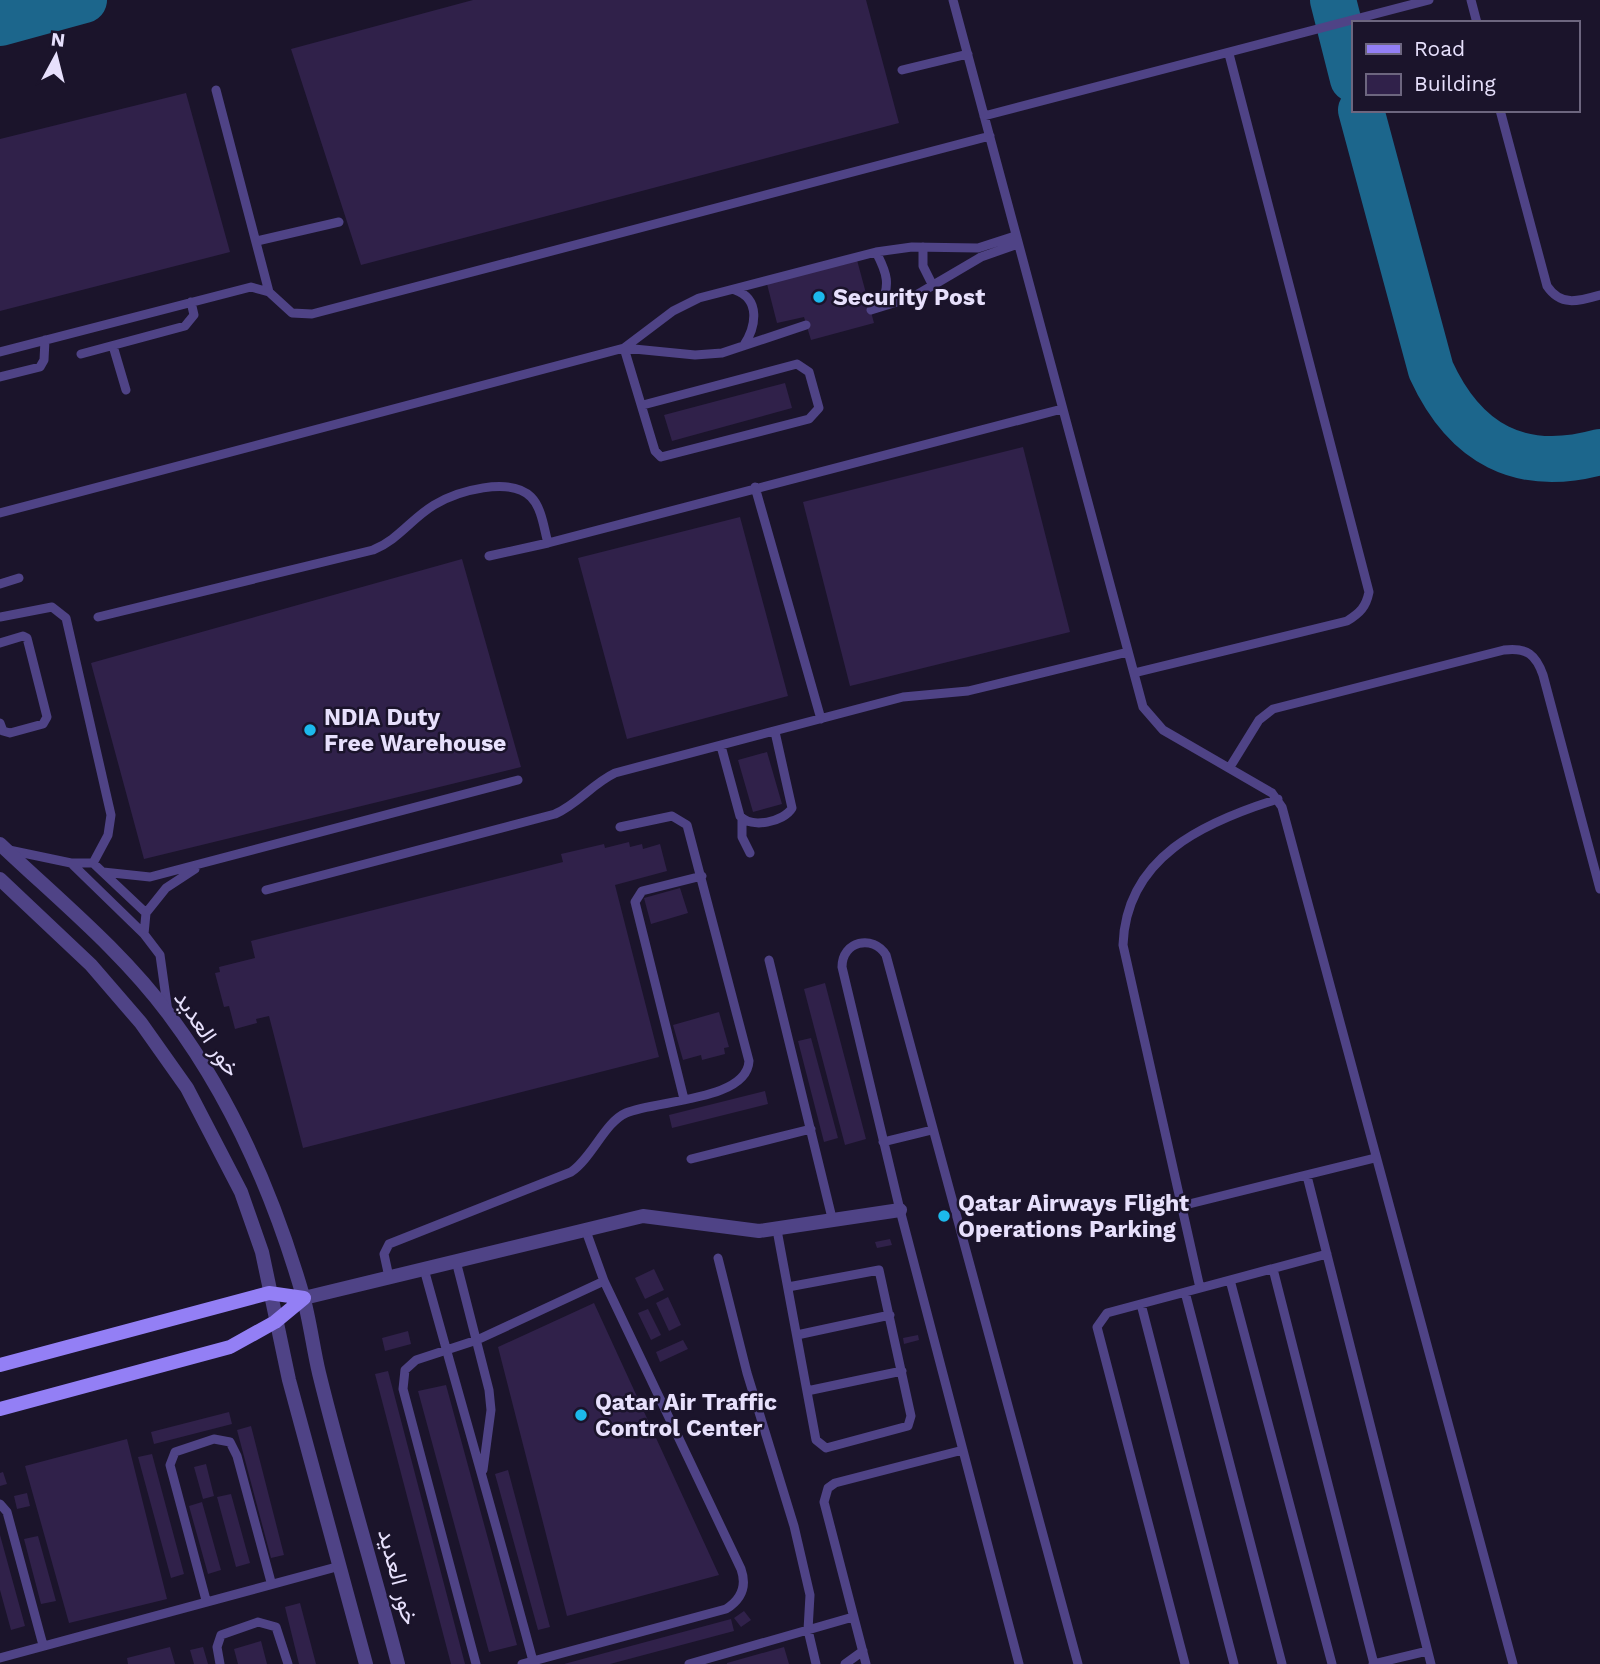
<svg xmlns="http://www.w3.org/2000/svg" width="1600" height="1664" viewBox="0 0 1600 1664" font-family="'Work Sans',Vazirmatn,sans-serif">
<rect width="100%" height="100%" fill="#1b142b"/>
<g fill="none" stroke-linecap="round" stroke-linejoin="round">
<path stroke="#1c668c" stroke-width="46" d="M1333,0L1353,79
M0,23L84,0
M1361,110L1431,370C1465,444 1520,474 1600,452"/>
</g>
<path fill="#30214a" d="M473,0H866L899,123L361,265L291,49Z
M186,93L230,252L0,311V139Z
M857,260L874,323L811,340L804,317L777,323L767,284Z
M785,383L792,408L672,441L664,415Z
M1023,447L1070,632L850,686L803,502Z
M740,517L788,696L627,739L578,558Z
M462,559L521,767L144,859L91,663Z
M767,752L782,804L753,812L738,760Z
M629,842L630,847L642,844L643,849L660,844L667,871L615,885L659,1057L303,1148L269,1016L256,1019L257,1023L235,1029L229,1006L224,1007L215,973L220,972L219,967L255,958L251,941L563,862L561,854L604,844L605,848Z
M680,888L688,913L651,924L644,898Z
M825,983L866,1139L845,1145L804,989Z
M719,1012L729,1047L724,1048L725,1054L702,1060L701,1055L683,1060L673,1025Z
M811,1038L838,1138L824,1142L798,1041Z
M765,1091L768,1104L672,1128L669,1115Z
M890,1239L892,1245L877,1248L875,1242Z
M654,1269L664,1290L645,1299L635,1278Z
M668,1297L681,1325L669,1331L656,1303Z
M594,1303L719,1575L567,1616L498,1347Z
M648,1309L661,1335L651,1340L638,1313Z
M408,1331L411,1344L385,1351L382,1338Z
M918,1335L919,1340L904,1344L903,1338Z
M683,1340L688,1349L660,1362L656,1352Z
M388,1371L465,1664H451L375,1374Z
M446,1385L517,1645L489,1652L418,1391Z
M229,1412L232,1424L154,1444L151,1432Z
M251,1426L284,1555L271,1558L237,1430Z
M127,1439L167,1599L69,1623L25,1466Z
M152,1454L184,1574L171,1578L138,1457Z
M206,1464L214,1496L203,1499L194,1467Z
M508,1470L550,1627L538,1630L495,1474Z
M3,1472L7,1484L0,1486V1473Z
M27,1493L30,1506L17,1509L14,1496Z
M231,1494L250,1563L236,1567L217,1497Z
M202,1502L221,1570L208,1574L189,1506Z
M0,1535L25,1626L11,1630L0,1590Z
M38,1536L56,1601L41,1604L24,1539Z
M300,1603L316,1664H299L285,1607Z
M744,1611L751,1620L741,1627L734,1618Z
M731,1619L734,1631L610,1664H564Z
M261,1641L267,1664H238L234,1649Z
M170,1647L175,1664H128L127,1658Z
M203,1647L208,1664H194L190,1650Z
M784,1647L789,1664H727V1663Z"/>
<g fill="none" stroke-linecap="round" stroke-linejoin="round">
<path stroke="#4f4386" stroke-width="9" d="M953,0L1143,707L1163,730L1272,793L1282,807L1513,1664
M1471,0L1477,23
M902,70L968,54
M216,90L269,292
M1500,110L1547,286C1561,307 1579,301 1600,295
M984,116L1429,0
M257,241L339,222
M923,247V266L933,286
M876,252C887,273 891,285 880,307
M735,290C761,299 756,327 744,345
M871,310L913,297L981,257L1018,244
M113,346L126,390
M624,348L655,451L661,457L809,419L819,408L809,372L797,364L643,405
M624,348L695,355L722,353L806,325
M0,352L251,287L269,292L292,313L312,314L990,136
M81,354L185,326L194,315L191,302
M0,377L40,367L44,360L45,340
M755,487L821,719
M0,513L624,348L673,311L699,298L876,252L912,247L978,248L1015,236
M489,556L548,543
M0,584L19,578
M0,617L52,607L66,618L111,815L108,835L93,863
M98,617L373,550C398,540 411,519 434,505C457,491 510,476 531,497C542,508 544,529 548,543L1062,409
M0,643L23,636L27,638L47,717L43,724L10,733L3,731L0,723
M1134,673L1347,621C1360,613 1366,607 1369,592L1229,54
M721,746L740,816C751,829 784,822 792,808L775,732
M1230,767L1259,720L1273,709L1504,650C1527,647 1536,655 1543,675L1600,889
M742,819V837L750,853
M9,850L71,863H93L146,913L144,934L160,955L168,1012
M71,863L144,934
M103,872L150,877L518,780
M266,890L555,814C578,804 592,784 615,773L903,697L968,691L1128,652
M146,913L166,888L195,869
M769,960L833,1222
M684,1099L635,902L642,891L702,876
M883,1142L932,1130
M691,1159L811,1129
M1307,1176L1431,1664
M1181,1206L1375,1158
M777,1230L816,1440L826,1448L908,1426L911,1416L879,1270L788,1287
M718,1258L747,1373L794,1526L810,1595L808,1630L816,1664
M456,1261L489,1390L491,1410L483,1470
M424,1269C460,1400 498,1530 533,1661
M1273,1269L1374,1664
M389,1277L384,1254L389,1244L571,1172C592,1158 605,1122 626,1113C656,1100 747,1101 749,1061L687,825L672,816L620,827
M1230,1280L1332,1664
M1200,1288L1123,945C1126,857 1204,822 1278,799
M1185,1292L1282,1664
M1141,1304L1234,1664
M797,1335L890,1315
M807,1391L902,1371
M0,1504L7,1512L43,1645
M206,1600L170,1465L175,1452L214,1439L230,1442L237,1456L271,1582
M0,1658L340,1566
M220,1664L217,1647L221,1635L258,1622L276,1627L288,1664
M476,1664L403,1389L405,1370L416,1360L477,1340L604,1281
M522,1664L726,1609C742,1599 747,1586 741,1569L604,1281L586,1231
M689,1664L853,1617
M845,1664L863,1651
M866,1664L824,1502L828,1488L835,1483L963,1450
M1019,1664L900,1210L842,967C842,941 873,934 886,955L1078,1664
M1185,1664L1097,1327L1107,1313L1327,1254
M1373,1664L1427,1651"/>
<path stroke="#4f4386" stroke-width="14" d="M0,844C59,900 122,951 170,1016C233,1100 274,1196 303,1296C310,1321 313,1348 319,1373C343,1471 373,1567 398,1664
M0,879L91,965L141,1023L187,1088L241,1192L262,1252L289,1380L366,1664
M304,1298L643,1216L759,1231L900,1210"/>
<path stroke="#937ff5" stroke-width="14" d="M0,1365L269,1293L304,1298
M0,1409L230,1347L275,1322L304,1298"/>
</g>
<g fill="#1cb9ec" stroke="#1b142b" stroke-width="2.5">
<circle cx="819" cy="297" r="7"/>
<circle cx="310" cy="730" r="7"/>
<circle cx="944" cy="1216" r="7"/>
<circle cx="581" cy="1415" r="7"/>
</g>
<g text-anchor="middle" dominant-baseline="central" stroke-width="5" stroke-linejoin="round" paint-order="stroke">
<g font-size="23" font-weight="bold" fill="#e7e0fc" stroke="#1b142b" text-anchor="start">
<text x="833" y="297">Security Post</text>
<text x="324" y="717">NDIA Duty<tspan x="324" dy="26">Free Warehouse</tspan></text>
<text x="958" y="1203">Qatar Airways Flight<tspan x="958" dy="26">Operations Parking</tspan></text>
<text x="595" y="1402">Qatar Air Traffic<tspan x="595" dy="26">Control Center</tspan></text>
</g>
<g font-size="23" fill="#e7e0fc" stroke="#1b142b">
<text transform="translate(207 1034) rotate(56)">خور العديد</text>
<text transform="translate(398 1577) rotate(75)">خور العديد</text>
</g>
</g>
<rect x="1352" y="21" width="228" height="91" fill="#1b142b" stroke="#6d667f" stroke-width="2"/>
<rect x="1366" y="44" width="35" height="10" fill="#937ff5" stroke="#6d667f" stroke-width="2"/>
<text x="1414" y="56" font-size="21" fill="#e7e0fc">Road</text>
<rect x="1366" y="74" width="35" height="21" fill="#30214a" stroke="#6d667f" stroke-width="2"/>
<text x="1414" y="91" font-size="21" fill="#e7e0fc">Building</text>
<g transform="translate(56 56) rotate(7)" stroke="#1b142b" stroke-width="5" paint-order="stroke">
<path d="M0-5L12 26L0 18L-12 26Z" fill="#e7e0fc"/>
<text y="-10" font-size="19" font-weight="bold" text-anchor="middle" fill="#e7e0fc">N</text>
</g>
</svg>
